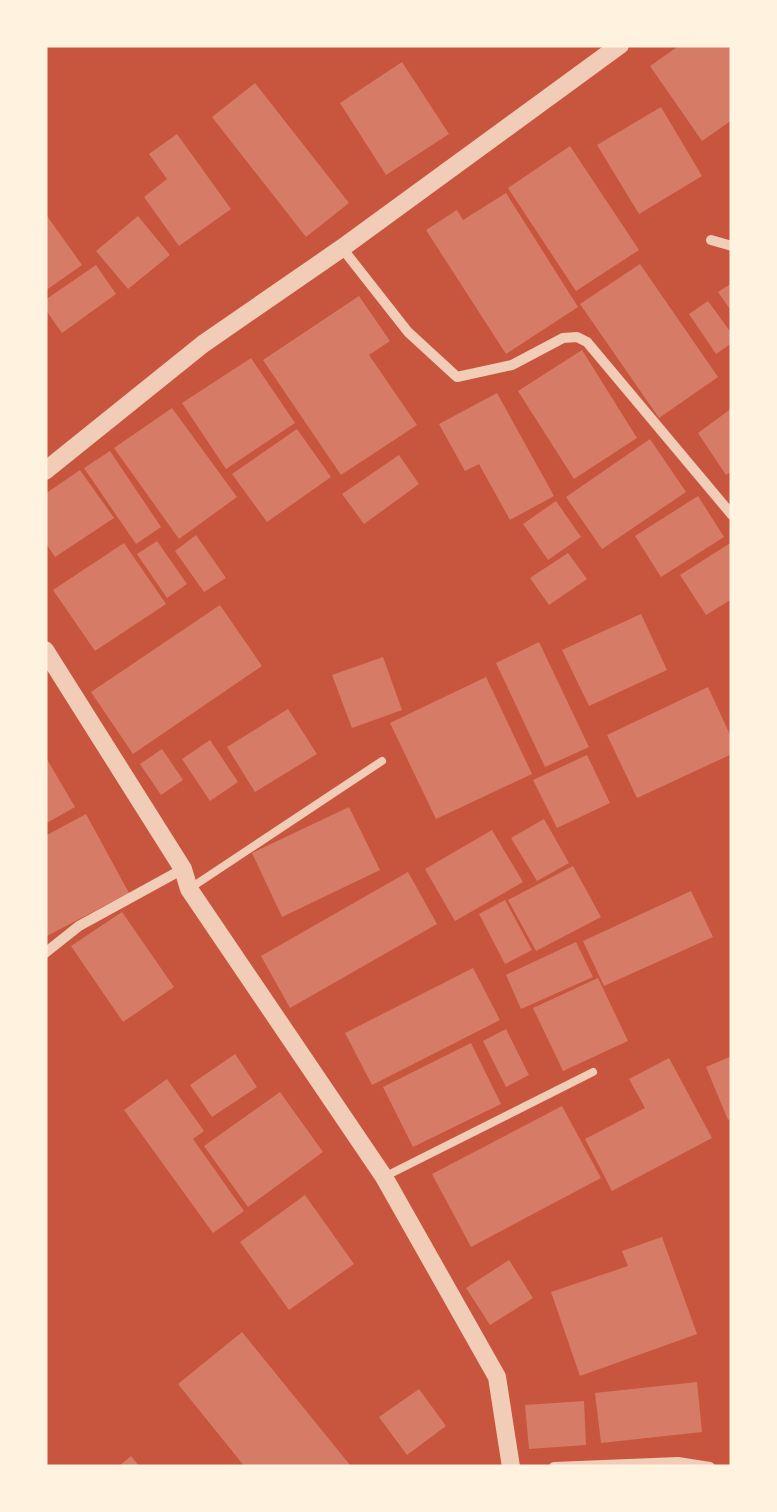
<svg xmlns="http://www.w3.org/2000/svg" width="777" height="1512" viewBox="0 0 777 1512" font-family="'Varela Round',sans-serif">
<rect width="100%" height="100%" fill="#c8553d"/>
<path fill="#d67c66" d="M680,45H732V120L702,141L650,66Z
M402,62L449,134L386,175L340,103Z
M255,83L349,203L306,237L212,117Z
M661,107L702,176L639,214L597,145Z
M177,134L231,209L179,246L144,197L167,179L149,154Z
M570,146L639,250L576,291L508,188Z
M506,193L578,307L506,354L426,230L457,210L463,220Z
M47,216L82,265L45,291V218Z
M138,216L170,255L128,289L96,251Z
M640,264L718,377L659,418L580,304Z
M96,265L116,294L62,333L45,309V300Z
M732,283V312L718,292Z
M359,296L390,341L369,355L417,425L341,475L263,360Z
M708,301L732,334V343L716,354L689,314Z
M582,350L637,438L574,479L518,391Z
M251,358L295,423L226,469L182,403Z
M497,393L554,496L510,520L479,464L465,471L439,424Z
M172,408L237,497L179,539L114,448Z
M732,408V471L726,475L698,433Z
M297,429L331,477L267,522L232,474Z
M650,439L686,492L602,549L566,497Z
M110,451L161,527L136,544L84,468Z
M399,455L419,484L364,524L342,494Z
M80,470L114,518L55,557L45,542V494Z
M698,496L724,537L661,577L635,536Z
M556,501L581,537L548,560L523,524Z
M196,535L226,578L204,592L175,551Z
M157,541L187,584L167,598L137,554Z
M732,542V599L706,615L680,575Z
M124,543L166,604L95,651L53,590Z
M568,553L587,579L549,605L530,578Z
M220,605L262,666L133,754L91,692Z
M641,614L667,670L589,706L562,650Z
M539,642L589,747L545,767L496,663Z
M383,657L402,710L352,728L332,675Z
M486,677L532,774L436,819L390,723Z
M708,687L732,739V754L637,798L607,735Z
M288,709L317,754L255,792L227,747Z
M210,740L238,782L210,801L182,759Z
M162,749L183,780L161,795L140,764Z
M587,755L610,803L557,828L533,780Z
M45,756L75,807L45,824Z
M349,807L380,870L282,917L252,853Z
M86,814L129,893L45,937V836Z
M544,819L569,863L537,881L511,838Z
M492,830L523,882L455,921L425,869Z
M573,866L601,917L536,951L508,900Z
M408,872L437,924L290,1008L261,956Z
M691,891L713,937L604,986L583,941Z
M505,900L532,950L505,964L479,914Z
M122,912L174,987L123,1022L71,946Z
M576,942L593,977L521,1009L506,975Z
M473,968L500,1020L372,1085L345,1033Z
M598,978L628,1041L563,1071L533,1008Z
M506,1029L529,1075L506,1087L483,1041Z
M471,1043L501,1104L413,1147L383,1087Z
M235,1054L257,1087L212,1117L190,1085Z
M732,1056V1118L728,1120L706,1067Z
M669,1058L712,1138L612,1191L585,1139L645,1108L629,1079Z
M167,1079L204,1131L193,1139L244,1211L213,1233L124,1110Z
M280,1092L323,1152L248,1207L204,1146Z
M562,1106L601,1178L471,1247L432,1174Z
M305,1195L354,1264L289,1310L240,1242Z
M662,1237L697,1334L580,1376L551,1292L628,1266L622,1251Z
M509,1260L533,1298L490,1325L466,1288Z
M242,1332L350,1465L245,1467L178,1384Z
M697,1382L702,1432L601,1443L595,1393Z
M419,1389L446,1426L407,1455L379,1417Z
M584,1401L586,1445L529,1449L525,1405Z
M131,1456L140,1467H118Z"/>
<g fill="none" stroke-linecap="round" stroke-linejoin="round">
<path stroke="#f1ccb7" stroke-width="8" d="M189,889L382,761
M384,1177L593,1072"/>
<path stroke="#f1ccb7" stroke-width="10" d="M711,240L732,246
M342,248L408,332L457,377L512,365L563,338L577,337L587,342L732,515
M45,953L79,926L183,869
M554,1467L678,1462L710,1467"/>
<path stroke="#f1ccb7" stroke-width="18" d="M45,471L203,344L342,248L620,45
M45,650L183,869L189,889L384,1177L497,1377L511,1467"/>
</g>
<rect width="777" height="1512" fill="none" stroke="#fff3e0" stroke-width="95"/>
</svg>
